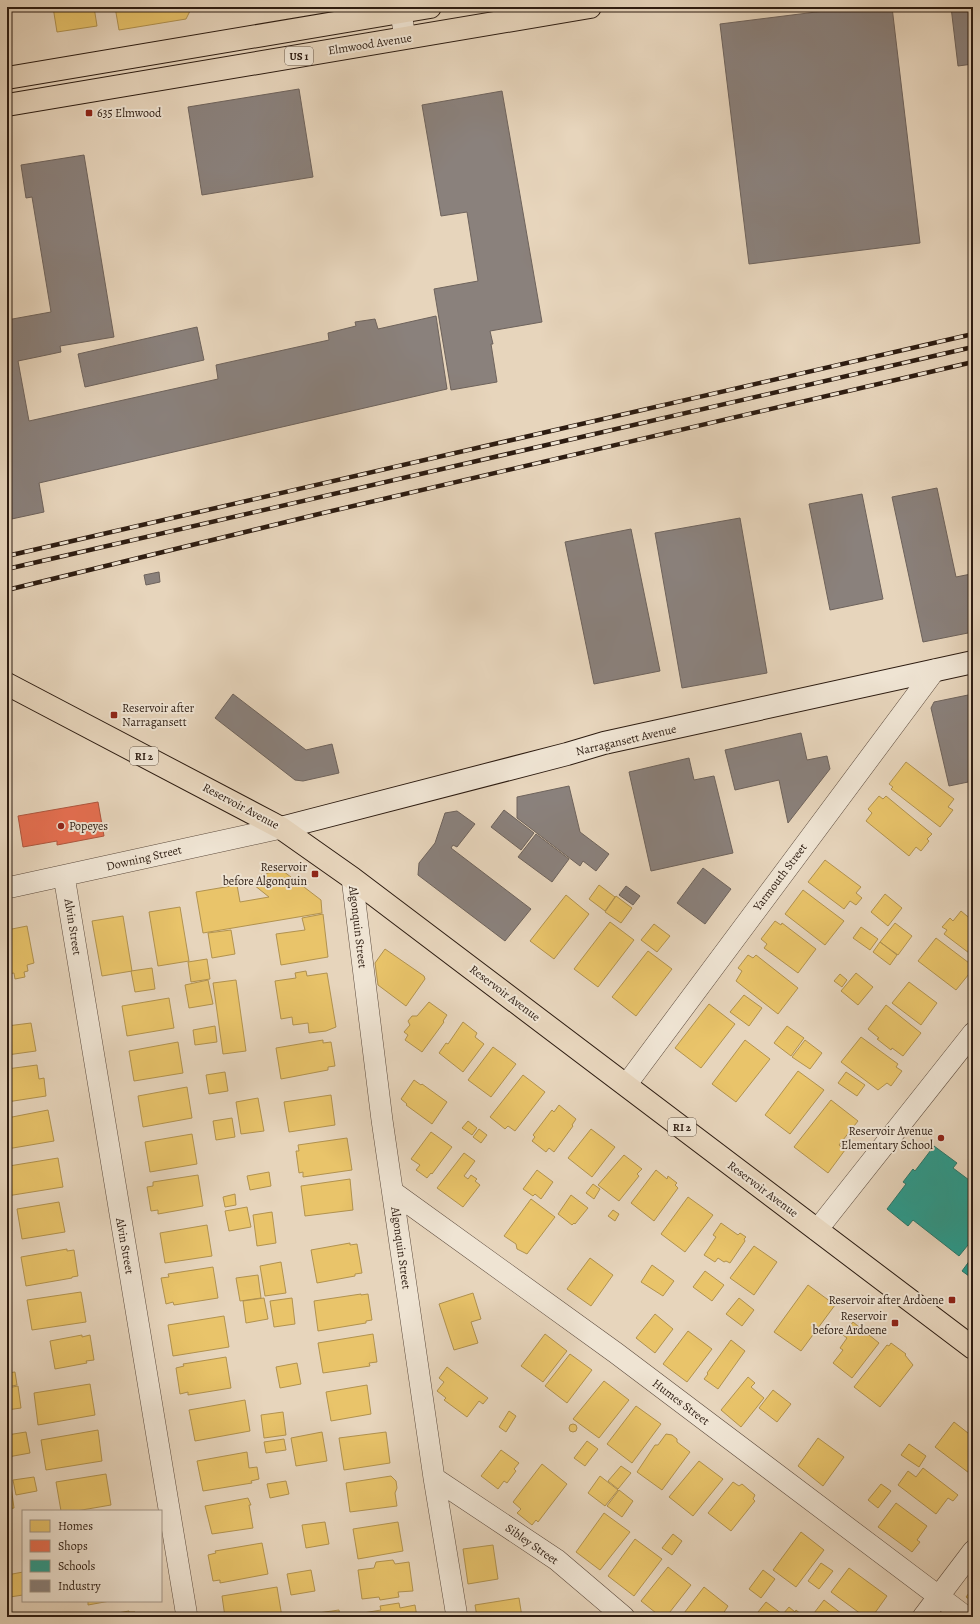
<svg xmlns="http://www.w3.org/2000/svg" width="980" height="1624" viewBox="0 0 980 1624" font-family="Alegreya,serif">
<rect width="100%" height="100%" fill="#e7d5bc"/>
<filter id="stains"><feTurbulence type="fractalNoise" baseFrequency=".005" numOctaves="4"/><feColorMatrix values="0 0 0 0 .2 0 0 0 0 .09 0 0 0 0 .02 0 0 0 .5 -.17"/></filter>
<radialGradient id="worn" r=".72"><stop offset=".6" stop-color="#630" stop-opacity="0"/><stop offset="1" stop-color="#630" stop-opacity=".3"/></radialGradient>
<path fill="#e9c46a" stroke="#b1924f" d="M53,7H94L97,26L57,32Z
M115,7H189L190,11L186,19L119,30Z
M906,762L954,799L948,807L953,810L940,827L891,789L893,787L889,784Z
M879,796L883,799L886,796L932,834L927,839L929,841L921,851L916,847L909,856L866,821L872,813L868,809Z
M825,860L861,887L856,893L862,898L856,905L850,901L844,909L808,882Z
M283,871L321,900L322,913L203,933L196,892L237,885L240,902L269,897L254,885L261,875L267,874V873Z
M599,885L615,897L605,911L589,899Z
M803,890L844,921L825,945L785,914Z
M885,894L902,908L888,926L871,912Z
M566,895L589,914L554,959L530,941Z
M616,896L632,908L621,923L605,912Z
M180,907L189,961L158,966L149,912Z
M961,911L973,921V956L944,934L947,930L942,927L950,918L953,921Z
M323,914L328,957L281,965L276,934L305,930L302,918Z
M123,916L132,971L102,976L92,921Z
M775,921L781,925L782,923L816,949L798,973L764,948L767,944L761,939Z
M610,922L634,940L598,987L574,969Z
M895,923L912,936L898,955L880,942Z
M654,924L670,936L657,952L641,940Z
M27,926L34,963L27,965L28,971L24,972L25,977L15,979L14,973L7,974V930Z
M861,927L878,939L870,950L853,938Z
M231,930L235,954L212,958L208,933Z
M936,938L973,966V969L956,990L918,961Z
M880,942L897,955L890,965L873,952Z
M385,949L424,976L425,979L406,1006L378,985L375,963Z
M648,951L672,969L636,1016L612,997Z
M748,955L753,958L756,955L798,988L778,1014L736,981L742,971L738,968Z
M207,959L210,979L191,982L188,962Z
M152,968L155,989L135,992L131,971Z
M306,971L307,976L327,973L336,1027L326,1031L309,1033L308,1023L293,1025L292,1017L281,1019L275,981L296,978L295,973Z
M856,973L873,987L858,1005L841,991Z
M840,974L847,980L842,987L834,981Z
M208,980L213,1004L189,1008L185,985Z
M236,980L246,1051L223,1054L213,983Z
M909,982L937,1003L921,1025L892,1003Z
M744,995L762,1008L749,1026L730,1012Z
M169,998L174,1028L127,1036L122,1006Z
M429,1002L447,1015L443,1021L444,1022L422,1052L405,1040L408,1035L404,1032L410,1025L408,1021L412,1016H417Z
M709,1004L735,1024L701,1068L675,1048Z
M886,1005L921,1033L903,1056L892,1048L891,1050L877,1039L879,1038L868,1029Z
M463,1022L477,1033L475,1037L484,1044L463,1072L439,1053L446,1043L448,1044Z
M31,1023L36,1051L7,1055V1026Z
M215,1026L217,1042L195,1045L193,1030Z
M787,1026L804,1038L791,1056L774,1043Z
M861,1037L898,1064L896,1067L902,1071L891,1086L887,1083L878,1090L841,1062Z
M323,1040V1043L331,1042L335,1066L328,1067V1070L281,1079L276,1048Z
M745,1040L770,1059L736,1102L712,1084Z
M805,1040L822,1053L810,1069L792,1057Z
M178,1042L183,1073L134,1081L129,1051Z
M493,1047L516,1064L491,1097L468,1080Z
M37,1065L39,1079L44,1078L46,1096L7,1102V1069Z
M798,1071L824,1090L790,1134L765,1115Z
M225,1072L228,1091L209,1094L206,1075Z
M846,1072L865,1085L857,1096L838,1083Z
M523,1075L545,1092L515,1131L508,1126L505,1129L490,1117Z
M414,1080L421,1085L422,1084L447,1102L432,1124L406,1105L407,1104L401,1099Z
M187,1087L192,1118L143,1127L138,1096Z
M331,1095L335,1125L289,1132L284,1102Z
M258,1098L264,1131L241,1134L236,1102Z
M831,1100L858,1121L839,1145L845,1150L828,1173L794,1147Z
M559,1105L576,1119L572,1125L573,1126L554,1152L549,1148L546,1152L532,1141L535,1137L533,1135L552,1110L554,1112Z
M48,1110L54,1141L7,1149V1118Z
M232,1118L235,1137L216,1140L213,1121Z
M468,1121L477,1128L472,1135L462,1128Z
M479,1129L487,1135L481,1143L473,1137Z
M591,1129L615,1147L592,1177L568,1158Z
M431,1132L452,1147L432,1174L431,1173L427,1178L416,1170L420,1165L411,1159Z
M192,1134L197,1164L150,1172L145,1142Z
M347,1138L352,1170L303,1177V1172L299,1173L296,1151H299L298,1145Z
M464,1153L475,1161L464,1176L468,1179L471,1175L477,1179L475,1181L480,1185L463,1207L437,1188Z
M624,1155L642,1169L637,1174L639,1176L619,1201L598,1185Z
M58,1158L63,1187L7,1196V1179L11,1178L9,1166Z
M537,1170L553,1182L541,1199L535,1194L533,1196L523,1189Z
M656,1170L667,1179L668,1176L677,1183L675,1185L678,1188L654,1221L631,1203Z
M269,1172L271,1186L250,1190L247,1176Z
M198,1175L203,1206L158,1214V1210L151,1211L147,1187L153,1186V1182Z
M350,1179L353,1210L305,1216L301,1186Z
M593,1184L600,1189L594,1199L586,1193Z
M235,1194L236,1205L225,1207L223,1197Z
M571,1195L588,1208L575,1224L574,1223L572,1225L558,1214Z
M688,1197L713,1215L685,1252L661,1234Z
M531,1199L555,1217L527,1254L517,1249L516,1244L504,1236Z
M59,1202L65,1232L22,1239L17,1209Z
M247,1207L251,1227L229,1231L225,1211Z
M613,1210L619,1214L615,1221L608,1216Z
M272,1212L276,1243L257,1246L253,1215Z
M721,1223L738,1235L740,1233L746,1237L744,1239L745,1241L730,1263L726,1261L724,1262L718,1258L715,1262L704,1255L716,1237L713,1235Z
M207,1225L212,1256L165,1263L160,1233Z
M350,1243V1245L357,1244L362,1273L355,1274V1276L317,1283L311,1250Z
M754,1246L777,1262L754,1295L730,1278Z
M67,1249V1251L74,1250L78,1276L72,1277V1278L26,1286L21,1257Z
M590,1258L613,1275L591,1306L567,1289Z
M281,1262L286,1293L265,1296L260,1266Z
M652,1265L674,1281L663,1296L641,1282Z
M213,1267L218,1298L174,1305L173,1302L166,1304L161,1278L169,1277L168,1274Z
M705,1271L724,1285L712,1301L693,1287Z
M258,1275L261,1298L240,1301L236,1278Z
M808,1285L835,1305L801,1351L774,1332Z
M81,1292L86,1322L32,1330L27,1300Z
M473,1293L481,1319L471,1322L478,1343L454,1350L439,1304Z
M361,1294V1295L368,1294L372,1320L366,1321V1323L318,1331L314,1301Z
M264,1298L268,1319L246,1323L243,1301Z
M292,1298L295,1324L274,1327L270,1301Z
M739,1298L754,1310L742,1326L726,1314Z
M655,1314L673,1329L655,1353L636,1338Z
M224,1316L229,1347L173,1356L168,1325Z
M853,1322L879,1343L852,1378L833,1363L843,1350L840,1348L847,1338L843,1335Z
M688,1331L712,1349L687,1382L663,1364Z
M373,1334L377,1362L369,1363L370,1366L323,1373L318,1343Z
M545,1334L567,1351L543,1382L521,1366Z
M82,1335V1337L90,1335L94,1360L86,1361L87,1363L55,1369L50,1341Z
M731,1340L745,1351L718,1389L704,1379L708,1374L707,1373Z
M891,1343L906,1354L905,1355L913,1365L880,1407L854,1387L887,1345L889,1346Z
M570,1354L592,1370L567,1403L545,1386Z
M226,1357L231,1388L188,1395V1392L180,1394L176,1368L184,1366L183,1364Z
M297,1363L301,1384L280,1388L276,1367Z
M447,1367L488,1398L483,1404L479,1401L467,1417L444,1400L446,1398L437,1391L444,1382L439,1378Z
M15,1372L17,1385L7,1387V1373Z
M748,1377L755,1383L751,1387L764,1398L741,1427L721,1410Z
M604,1381L629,1400L599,1438L573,1419Z
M90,1384L95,1415L38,1425L34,1393Z
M367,1385L371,1414L331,1421L326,1392Z
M18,1386L21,1408L7,1410V1388Z
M773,1390L791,1404L777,1422L759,1408Z
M245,1400L250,1431L195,1441L189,1410Z
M636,1406L661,1424L632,1463L607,1444Z
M509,1411L516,1416L506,1432L499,1427Z
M283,1412L286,1435L264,1438L261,1415Z
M954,1422L973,1437V1476L935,1447Z
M569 1428a4 4 0 1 1 8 0a4 4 0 1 1-8 0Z
M98,1430L102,1461L46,1470L41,1440Z
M26,1432L30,1453L8,1457L7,1435Z
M322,1432L327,1461L296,1466L291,1438Z
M386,1432L390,1463L344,1470L339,1438Z
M666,1434L672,1435L677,1439V1442L690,1452L662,1490L637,1472L655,1445H658Z
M818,1438L844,1457L823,1486L798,1466Z
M284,1439L286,1450L266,1453L264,1442Z
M587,1441L598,1449L585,1466L574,1458Z
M909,1444L926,1456L919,1467L901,1455Z
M501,1450L519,1463L514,1469L516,1471L507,1483L504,1481L498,1489L481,1476Z
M247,1452L249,1468L257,1467L259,1479L251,1481L252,1483L203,1491L197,1461Z
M699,1461L723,1479L693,1516L669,1497Z
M542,1464L567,1484L538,1522L536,1520L532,1525L517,1513L521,1509L513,1502Z
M621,1466L631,1473L618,1489L608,1481Z
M923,1468L958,1495L953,1501L948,1498L936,1514L898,1485L908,1471L916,1477Z
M106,1474L111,1505L76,1511H61L56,1482Z
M391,1476L396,1481L397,1488L395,1493L397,1506L350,1512L346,1483Z
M600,1476L618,1490L605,1506L588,1493Z
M34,1477L37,1491L16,1495L13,1480Z
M286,1481L289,1494L270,1498L267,1484Z
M733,1482L739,1486L742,1484L755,1495L753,1499L755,1501L731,1531L708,1513Z
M881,1484L891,1491L878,1508L868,1500Z
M11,1486L14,1508L7,1509V1487Z
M619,1490L633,1501L622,1517L607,1506Z
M248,1498L251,1505H249L253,1528L212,1534L205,1506Z
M896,1503L927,1526L917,1540L920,1542L912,1552L878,1527Z
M604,1513L630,1532L600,1570L576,1552Z
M325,1522L329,1544L306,1548L302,1525Z
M398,1522L403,1551L358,1559L353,1529Z
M801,1532L824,1550L796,1587L773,1570Z
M673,1534L682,1541L672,1555L662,1548Z
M635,1539L662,1559L634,1596L608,1576Z
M262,1543L268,1574L220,1583V1580L213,1581L208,1555L216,1553L215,1551Z
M493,1545L498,1579L468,1584L463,1549Z
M393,1560L395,1564L409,1562L413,1591L398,1592L399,1597L380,1600L379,1597L362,1599L358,1570L374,1568L376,1562Z
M821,1563L833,1571L819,1589L808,1581Z
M668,1567L691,1585L666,1617H661L641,1601Z
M849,1568L887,1596L872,1617H865L831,1592Z
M311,1570L315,1591L291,1595L287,1574Z
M763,1570L775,1579L761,1598L749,1589Z
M23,1572V1595L10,1597L7,1575Z
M277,1587L282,1617H225L222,1596Z
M704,1587L728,1606L721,1617H681Z
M973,1588V1602L966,1597Z
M519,1598L522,1617H477L475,1605Z
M824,1600L846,1617H811Z
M88,1601H110L88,1605Z
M766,1602L782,1614L779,1617H754Z
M399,1603L400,1608L415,1605L417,1617H364L363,1613L381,1610L380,1606Z
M789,1607L795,1612L796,1610L802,1615L801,1617H787L783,1614Z
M339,1610L340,1617H319L318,1613Z
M129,1611V1612H135L136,1617H95Z"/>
<path fill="#e76f51" stroke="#af563e" d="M98,802L104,836L57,845V841L23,847L18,816Z"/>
<path fill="#2a9d8f" stroke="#2b7669" d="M934,1146L957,1163L953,1168L973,1183V1249L968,1245L959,1256L913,1220L908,1226L887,1209L906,1184L903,1182L913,1169L915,1171Z
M973,1256V1279L962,1271Z"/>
<path fill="#8a817c" stroke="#6e635c" d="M856,7H892L920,243L749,264L720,24Z
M951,7H973V64L958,66Z
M299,89L313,177L202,195L188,107Z
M502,91L542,322L490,331L493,344H491L497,382L451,390L434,289L478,281L467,212L441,216L422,105Z
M84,155L114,337L60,346L61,352L18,361L29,421L218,379L216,365L329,340L328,333L356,326L355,322L375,319L378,329L436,316L447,389L39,483L44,512L7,520V320L51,312L32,197L26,198L21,165Z
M197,327L204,360L85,387L78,354Z
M937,488L956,577L971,574L973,583V632L923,642L892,497Z
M862,494L883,599L830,610L809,504Z
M740,518L767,673L682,688L655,533Z
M631,529L660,671L594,684L565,542Z
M159,572L160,582L146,585L144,575Z
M233,694L306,750L332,744L339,773L303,781L295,780L215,718Z
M973,694V781L949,786L931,708L934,702Z
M801,733L807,760L827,756L830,769L788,823L779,780L735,790L725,750Z
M689,758L694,780L714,776L733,853L651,871L629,772Z
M569,786L580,832L609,854L596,871L583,861L580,866L517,818V797Z
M504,810L534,833L521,850L491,827Z
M457,811L475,824L457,847L453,845L451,848L531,909L505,941L418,875L419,863L435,843L445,813Z
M536,834L569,859L552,882L518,857Z
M703,868L731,889L705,924L677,903Z
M626,886L640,896L633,905L619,895Z"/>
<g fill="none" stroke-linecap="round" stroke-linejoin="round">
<g stroke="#5c4a3c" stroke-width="22">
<path id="street" d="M400,7L405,38
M64,876L187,1617
M352,878L382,1120L434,1478L457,1617
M7,888L281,828
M626,1085L935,670
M393,1192L616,1353L966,1617
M817,1230L973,1033
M434,1478L557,1560L624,1617
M923,1617L973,1551"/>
</g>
<g stroke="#2d1c11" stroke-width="24">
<path id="secondary" d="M281,828L567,754L604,743L973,662"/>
</g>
<g stroke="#2d1c11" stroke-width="24">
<path id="primary" d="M7,78L430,7
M7,105L590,7
M7,684L281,828L352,878L973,1348"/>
</g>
<use href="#street" stroke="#efe4d3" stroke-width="21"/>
<use href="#secondary" stroke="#efe4d3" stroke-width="22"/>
<use href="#primary" stroke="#e7d5bc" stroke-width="22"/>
<g stroke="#2d1c11" stroke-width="4.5">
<path id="rail" d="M7,556L973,334
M7,569L973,347
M7,590L323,513L973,362"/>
</g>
<use href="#rail" stroke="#efe4d3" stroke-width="3" stroke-dasharray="9" stroke-linecap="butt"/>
</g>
<g fill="#8f2418" stroke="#efe4d3" stroke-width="1.5">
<rect x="85" y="109" width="8" height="8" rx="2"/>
<rect x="110" y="711" width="8" height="8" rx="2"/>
<circle cx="61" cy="826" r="4"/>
<rect x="311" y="870" width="8" height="8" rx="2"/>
<circle cx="941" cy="1138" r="4"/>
<rect x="948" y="1296" width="8" height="8" rx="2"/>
<rect x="891" y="1319" width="8" height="8" rx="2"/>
</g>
<g text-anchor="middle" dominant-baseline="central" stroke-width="4" stroke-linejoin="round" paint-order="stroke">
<g fill="#efe4d3" stroke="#67584b" stroke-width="1">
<rect x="285" y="47" width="28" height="18" rx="3"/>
<rect x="130" y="747" width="28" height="18" rx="3"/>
<rect x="668" y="1118" width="28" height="18" rx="3"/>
</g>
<g font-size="11" font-weight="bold" fill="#2d1c11">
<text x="299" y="56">US 1</text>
<text x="144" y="756">RI 2</text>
<text x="682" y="1127">RI 2</text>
</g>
<g font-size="12" fill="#2d1c11" stroke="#efe4d3">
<text transform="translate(370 44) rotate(-9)">Elmwood Avenue</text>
<text transform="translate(626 740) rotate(-13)">Narragansett Avenue</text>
<text transform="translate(241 806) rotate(28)">Reservoir Avenue</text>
<text transform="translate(144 858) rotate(-13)">Downing Street</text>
<text transform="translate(780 877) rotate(-53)">Yarmouth Street</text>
<text transform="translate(73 927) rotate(81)">Alvin Street</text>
<text transform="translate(358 927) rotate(83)">Algonquin Street</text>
<text transform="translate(505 993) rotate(37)">Reservoir Avenue</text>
<text transform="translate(763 1189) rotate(37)">Reservoir Avenue</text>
<text transform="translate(125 1246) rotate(80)">Alvin Street</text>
<text transform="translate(401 1248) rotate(82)">Algonquin Street</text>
<text transform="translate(681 1402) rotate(37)">Humes Street</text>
<text transform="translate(532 1544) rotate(35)">Sibley Street</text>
</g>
<g font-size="12" fill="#2d1c11" stroke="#efe4d3" text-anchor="end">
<text x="97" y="113" text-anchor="start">635 Elmwood</text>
<text x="122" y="708" text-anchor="start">Reservoir after<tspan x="122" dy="14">Narragansett</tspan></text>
<text x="69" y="826" text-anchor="start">Popeyes</text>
<text x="307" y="867">Reservoir<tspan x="307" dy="14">before Algonquin</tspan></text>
<text x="933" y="1131">Reservoir Avenue<tspan x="933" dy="14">Elementary School</tspan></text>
<text x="944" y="1300">Reservoir after Ardoene</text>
<text x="887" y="1316">Reservoir<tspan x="887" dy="14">before Ardoene</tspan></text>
</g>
</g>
<rect width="980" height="1624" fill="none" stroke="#e7d5bc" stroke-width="24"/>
<rect x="8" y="8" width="964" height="1608" fill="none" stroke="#2d1c11" stroke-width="2"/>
<rect x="12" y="12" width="956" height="1600" fill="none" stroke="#2d1c11"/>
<rect x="22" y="1510" width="140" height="92" fill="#efe4d3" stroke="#a19485"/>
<rect x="30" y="1520" width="20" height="12" fill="#e9c46a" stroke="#a19485"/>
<text x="58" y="1530" font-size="12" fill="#2d1c11">Homes</text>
<rect x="30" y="1540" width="20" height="12" fill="#e76f51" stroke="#a19485"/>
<text x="58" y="1550" font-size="12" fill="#2d1c11">Shops</text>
<rect x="30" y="1560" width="20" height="12" fill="#2a9d8f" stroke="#a19485"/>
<text x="58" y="1570" font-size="12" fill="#2d1c11">Schools</text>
<rect x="30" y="1580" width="20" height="12" fill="#8a817c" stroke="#a19485"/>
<text x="58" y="1590" font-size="12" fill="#2d1c11">Industry</text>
<rect width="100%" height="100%" filter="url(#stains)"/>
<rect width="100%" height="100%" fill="url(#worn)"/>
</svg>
